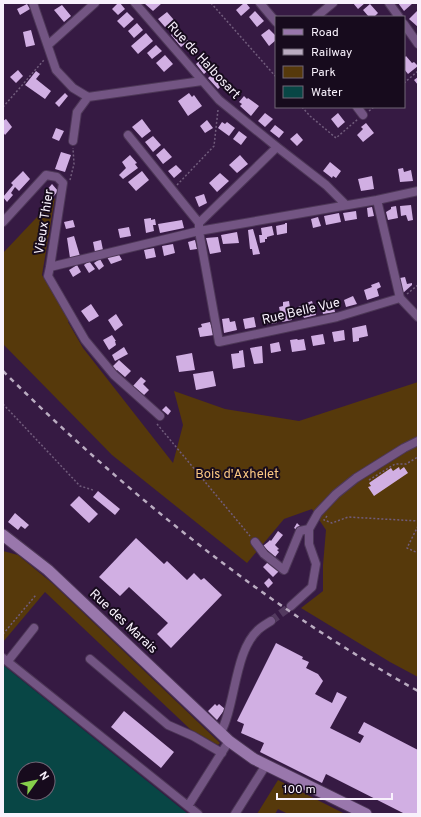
<svg xmlns="http://www.w3.org/2000/svg" width="421" height="817" viewBox="0 0 421 817" font-family="Overpass,sans-serif">
<rect width="100%" height="100%" fill="#361a43"/>
<path fill="#56390b" d="M55,198L42,275L70,320L68,322L83,348L173,463L183,425L174,391L225,409L299,421L418,382V677L390,662L301,608L323,591V565L326,530L312,509L284,519L247,563L112,455L3,344V253Z
M3,551L18,555L52,583L220,743L218,745L190,729L45,592L3,642Z
M278,780L345,814H288L278,809L275,814H257Z"/>
<path fill="#084645" fill-rule="evenodd" d="M3,665L188,814H3ZM24,769H48V793H24Z"/>
<path fill="#d1afe3" d="M118,3H120L125,9L118,15L112,9Z
M144,3H162L153,11Z
M244,3H246L250,8L241,16L236,10Z
M353,3H365L358,9Z
M398,3H413L404,11Z
M27,4L30,9L20,15L17,9Z
M370,4L378,13L374,17H369L363,10Z
M62,5L71,16L64,22L54,10Z
M255,11L264,21L257,27L249,17Z
M417,11L418,12V27L409,19Z
M127,12L134,19L124,28L117,21Z
M167,12L174,20L165,27L158,19Z
M137,23L143,30L134,38L128,31Z
M269,29L276,36V40L269,46L261,35Z
M31,30L35,45L26,47L23,32Z
M178,30L188,41L181,47L171,35Z
M146,33L153,41L138,54L131,46Z
M156,45L162,51L152,59L147,53Z
M165,55L173,64L164,72L156,63Z
M205,56L212,67L204,74L196,64Z
M406,56L412,63L414,62L418,66L408,74L404,69V58Z
M18,70L23,76L16,83L10,77Z
M36,71L40,74L36,79L51,91L45,99L25,85Z
M215,72L224,83L218,89L208,78Z
M418,77V85L414,80Z
M65,93L68,96L59,107L55,103Z
M189,93L192,97L194,95L202,106L188,116L178,101Z
M244,96L247,99L248,98L259,106L251,116L240,106L242,104L239,102Z
M265,113L273,119L265,127L258,121Z
M338,113L345,122L338,128L331,119Z
M6,119L12,127L5,135L3,132V121Z
M142,119L151,131L142,138L132,127Z
M207,120L213,128L205,133L200,126Z
M222,122L225,124L227,122L235,128L229,136L218,128Z
M366,123L374,133L363,142L357,135L363,129L361,127Z
M275,125L284,132L279,138L270,131Z
M56,128L64,131L59,141L52,138Z
M239,131L247,137L241,145L233,139Z
M297,133L303,140L297,146L290,139Z
M153,136L161,145L153,152L145,142Z
M164,148L172,157L163,164L156,155Z
M61,152L71,155L65,172L55,169Z
M130,155L137,163L135,164L138,168L123,179L119,175L126,168L122,162Z
M240,155L248,164L237,173L229,165Z
M330,162L341,171L336,178L333,176L332,178L323,171Z
M176,165L182,171L174,178L168,171Z
M403,168L404,172L411,170L413,181L400,182L398,169Z
M23,171L30,179L19,191L15,187L11,193L13,195L7,202L3,197L13,185L11,183Z
M142,171L149,180L136,191L128,182Z
M220,173L229,181L217,192L209,183Z
M372,176L374,189L361,191L358,179Z
M52,184L58,191L53,197L46,191Z
M204,194L207,203L199,207L195,197Z
M411,205L413,220L408,221L406,215L401,216L400,206Z
M396,206L398,218L388,220L386,212L391,209V207Z
M372,207L374,216L368,217L367,208Z
M356,211L357,219L345,221L343,213Z
M339,213L341,222L326,225L324,216Z
M318,217L321,226L313,228L311,219Z
M151,218V220L155,219L156,225H153L154,231L146,233L144,219Z
M73,220L75,227L66,229L64,222Z
M182,220L184,228L160,233L158,224Z
M285,223H287V233L277,235L276,226L285,224Z
M272,226L274,235L267,237V239H265V242L260,243L259,235H262L261,228Z
M129,227L131,236L120,238L118,229Z
M253,229L260,254L253,255L252,249H250L248,230Z
M237,232L239,243L223,244L221,235Z
M74,236L80,256L70,258L67,238Z
M218,237L221,252L210,254L206,238Z
M101,240L103,250L95,252L93,242Z
M195,240L197,249L190,250L188,242Z
M173,244L175,253L164,256L162,246Z
M154,248L156,257L146,259L144,250Z
M118,253L122,260L111,264L107,257Z
M100,259L104,266L99,270L94,263Z
M89,261L95,269L89,273L84,265Z
M77,265L81,272L73,277L69,270Z
M405,277L407,284L412,283V285L403,293L400,278Z
M379,282L381,287L377,289L379,296L367,300L364,290L372,287L371,285Z
M353,296L357,304L346,307L344,300Z
M332,300L335,312L323,314L321,306L325,305V301Z
M289,301L292,320L282,322L279,307L283,306V302Z
M312,301L316,315L304,318L302,313L299,314L298,307L306,304V303Z
M91,304L99,316L89,322L81,311Z
M116,314L123,325L115,331L108,320Z
M275,315L277,323L267,324L266,317Z
M254,317L256,327L245,329L243,319Z
M229,318L230,322L235,321L237,330L224,333L222,319Z
M210,322L214,335L200,337L198,328L202,327L201,324Z
M366,325L368,336L359,338V341L353,342L352,328Z
M344,330L345,340L334,342L332,332Z
M323,334L325,344L313,346L311,336Z
M112,335L116,341H115L116,345L109,350L103,340Z
M297,339L298,340L304,339L306,350L292,352L290,340Z
M279,342L281,351L271,353L270,344Z
M262,346L263,363L254,364L250,348Z
M124,347L128,354L115,361L112,355Z
M243,350L245,367L233,369L231,354L239,353V351Z
M192,353L195,370L179,372L176,356Z
M119,360L131,371L125,377L117,370L116,371L112,367Z
M213,371L216,386L196,390L193,374Z
M141,377L146,381L143,384L149,390L144,395L133,386Z
M166,406L171,411L168,415L162,410Z
M399,467L400,470L404,467L408,473L374,496L368,487L371,486L369,483L391,468L393,471Z
M98,491L120,509L115,515L93,497Z
M79,496L98,514L89,523L70,505Z
M15,513L29,525L25,529L21,526L18,530L8,522Z
M297,523L300,526L297,530L294,528Z
M278,531L283,535L275,545L279,549L277,550L279,552L275,557L263,546L268,542L270,540L271,541Z
M136,538L164,564L167,561L187,580L194,573L201,580L204,578L222,595L171,648L157,634L168,623L129,587L120,596L99,577Z
M269,561L279,571L273,577L263,567Z
M269,578L273,583L268,588L264,583Z
M276,643L303,657L302,659L309,662L306,668L318,674L323,681L315,694L332,703L337,692L347,697L330,728L360,743L364,736L358,733L364,722L418,750V814H405L326,774L322,783L260,752L264,743L241,733L244,724L237,721Z
M215,704L217,706L219,704L225,709L217,720L208,711Z
M124,711L174,752L161,768L111,727Z"/>
<g fill="none" stroke-linecap="round" stroke-linejoin="round">
<path stroke="#533a5f" stroke-width="8" stroke-dasharray="8 4" stroke-linecap="butt" d="M271,621L291,606"/>
<g stroke="#4d3757" stroke-width="10">
<path id="minor" d="M33,3L56,70L73,88L88,97L202,81
M135,3L219,100L277,147L326,185L346,205
M260,3L276,22
M389,3L399,17
M316,17L333,3
M404,24L418,44
M48,45L95,3
M357,107L363,115
M128,135L199,223
M73,141L77,112L88,97
M277,147L199,223V231L219,342L337,317L400,298L377,200
M3,222L46,175L57,177L63,183L50,267L48,276L85,340L114,375L160,416
M50,267L199,231L377,200L418,191
M400,298L418,317
M255,542L264,554L284,570L300,531L309,529
M291,606L312,587L316,564L309,544V529L318,513L336,494L356,478L404,448L418,441
M3,658L198,814
M90,659L168,725L193,736L222,753
M8,661L34,628
M220,734C236,705 234,652 258,630C261,627 266,624 271,621
M188,806L229,741
M235,814L266,765"/>
</g>
<g stroke="#4d3757" stroke-width="13">
<path id="major" d="M3,535L48,570L229,741L254,759L366,814"/>
</g>
<path stroke="#715c7c" stroke-width="1.5" stroke-dasharray="2 2" stroke-linecap="butt" d="M211,3L276,77
M404,83L418,71
M3,107L44,60
M302,107L310,116L336,138L358,119
M369,111L374,107
M70,180L74,164L73,148
M177,185L214,146L218,110
M407,294L418,285
M3,404L80,486L93,490
M157,424L250,536
M369,480L395,464H406L418,457
M327,516L324,520L332,523L348,517L418,521
M418,526L407,548L418,553
M3,634L36,595"/>
<use href="#minor" stroke="#735583" stroke-width="8"/>
<use href="#major" stroke="#9977ac" stroke-width="11"/>
<path stroke="#baacc1" stroke-width="2.5" stroke-dasharray="5 5" stroke-linecap="butt" d="M3,371C127,494 265,606 418,691"/>
</g>
<g text-anchor="middle" dominant-baseline="central" stroke-width="4" stroke-linejoin="round" paint-order="stroke">
<g font-size="13" fill="#f8f1fc" stroke="#170b1d">
<text transform="translate(203 61) rotate(47)">Rue de Halbosart</text>
<text transform="translate(45 222) rotate(-81)">Vieux Thier</text>
<text transform="translate(301 312) rotate(-13)">Rue Belle Vue</text>
<text transform="translate(123 622) rotate(43)">Rue des Marais</text>
</g>
<g font-size="13" fill="#fbc782" stroke="#170b1d">
<text x="237" y="475">Bois d'Axhelet</text>
</g>
</g>
<rect width="421" height="817" fill="none" stroke="#f8f1fc" stroke-width="8"/>
<rect x="275" y="16" width="130" height="92" fill="#170b1d" stroke="#716776"/>
<rect x="283" y="29" width="20" height="6" fill="#9977ac" stroke="#716776"/>
<text x="311" y="36" font-size="12" fill="#f8f1fc">Road</text>
<rect x="283" y="49" width="20" height="6" fill="#baacc1" stroke="#716776"/>
<text x="311" y="56" font-size="12" fill="#f8f1fc">Railway</text>
<rect x="283" y="66" width="20" height="12" fill="#56390b" stroke="#716776"/>
<text x="311" y="76" font-size="12" fill="#f8f1fc">Park</text>
<rect x="283" y="86" width="20" height="12" fill="#084645" stroke="#716776"/>
<text x="311" y="96" font-size="12" fill="#f8f1fc">Water</text>
<g transform="translate(36 781) rotate(57)"><circle r="19" fill="#170b1d" stroke="#716776"/>
<path d="M0-3L7 15L0 10L-7 15Z" fill="#86cf4b"/>
<text y="-6" font-size="11" font-weight="bold" text-anchor="middle" fill="#f8f1fc">N</text>
</g>
<path d="M277 793v6h115v-6" fill="none" stroke="#f8f1fc" stroke-width="2"/>
<text x="283" y="793" font-size="12" fill="#f8f1fc" stroke="#170b1d" stroke-width="3" paint-order="stroke">100 m</text>
</svg>
